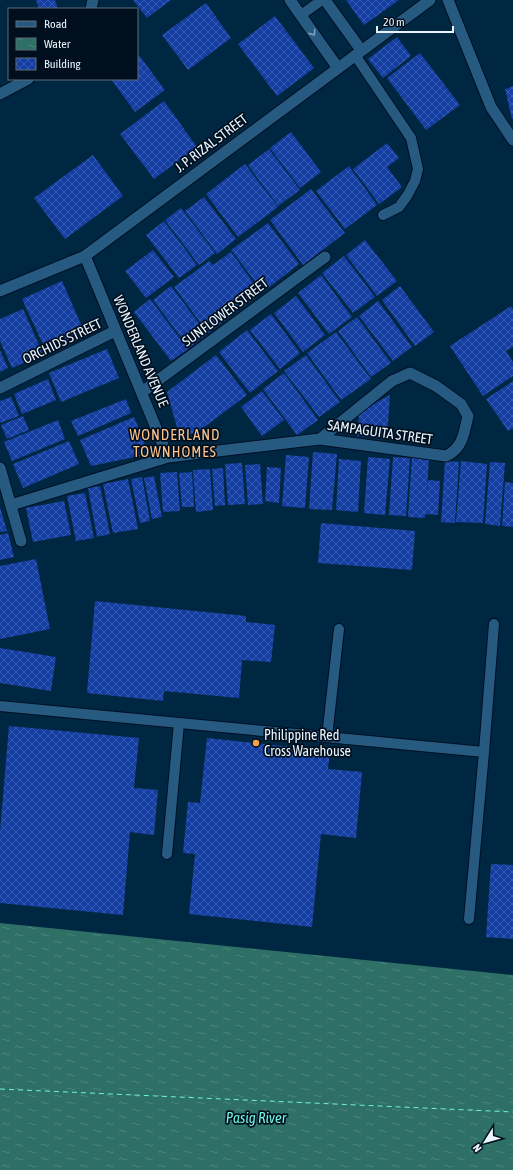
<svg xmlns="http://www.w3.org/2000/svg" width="513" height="1170" viewBox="0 0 513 1170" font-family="'Asap Condensed',sans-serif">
<defs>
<pattern id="water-ripples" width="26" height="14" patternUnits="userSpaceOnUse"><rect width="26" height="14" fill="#2e6f66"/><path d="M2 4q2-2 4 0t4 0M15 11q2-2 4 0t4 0" fill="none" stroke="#4c847d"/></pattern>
<pattern id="building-cross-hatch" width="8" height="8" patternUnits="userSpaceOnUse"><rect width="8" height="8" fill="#143ea1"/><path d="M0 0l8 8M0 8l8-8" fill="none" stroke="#365aaf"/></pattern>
</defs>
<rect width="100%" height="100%" fill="#002742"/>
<path fill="url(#water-ripples)" d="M0,923L513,975V1170H0Z"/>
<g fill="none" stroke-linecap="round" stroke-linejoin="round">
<path stroke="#70f3e1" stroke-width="1" stroke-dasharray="5 4" stroke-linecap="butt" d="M0,1089L513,1112"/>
</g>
<path fill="url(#building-cross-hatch)" d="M36,0H55L58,9H39Z
M133,0H171L147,18Z
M346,0H399L364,25Z
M206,3L231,38L188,70L162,35Z
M275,16L314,68L277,96L238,44Z
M397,37L411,56L383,78L368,59Z
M420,53L460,105L426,130L387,78Z
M138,54L165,90L135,112L111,79H137Z
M513,86V119H512L505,89Z
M164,101L197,147L154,179L120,134Z
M291,132L321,172L300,188L270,148Z
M387,143L399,158L387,167L402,187L379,204L353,169Z
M269,149L300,190L278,206L248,165Z
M93,155L123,196L65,239L34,198Z
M245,164L278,207L238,237L206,194Z
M349,166L377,205L345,229L316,191Z
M311,189L345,233L303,265L270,220Z
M204,197L236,239L217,254L185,211Z
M181,208L215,253L199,265L165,220Z
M164,221L197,265L179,278L146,235Z
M268,223L299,264L263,292L231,250Z
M365,240L397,281L377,296L346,255Z
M153,250L174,277L146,298L125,271Z
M231,252L261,293L208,333L174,287L209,261L213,265Z
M344,256L375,297L353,313L322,273Z
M321,275L352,317L329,334L298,293Z
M62,281L86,336L47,353L22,299Z
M171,286L207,334L189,348L153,300Z
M400,286L434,332L415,346L382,300Z
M296,296L325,335L303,352L274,313Z
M150,299L188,349L171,361L134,312Z
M378,301L412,347L393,361L359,316Z
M511,306L513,309V347L506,351L513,362V376L483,396L450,346Z
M23,309L43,354L12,368L0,341V319Z
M271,314L300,353L280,369L250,330Z
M357,317L391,363L371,377L338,331Z
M247,330L278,371L250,393L219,352Z
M336,332L371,379L341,400L307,353Z
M107,349L119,378L61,402L49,373Z
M0,350L8,368L0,372Z
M216,355L247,395L199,431L180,438L167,392Z
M306,355L340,402L319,417L284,371Z
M284,373L318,420L297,435L263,389Z
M48,379L56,400L22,414L14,394Z
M513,381V428L508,431L486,399Z
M262,391L284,420L262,436L241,407Z
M390,395L387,438L357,436L359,415L365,409Z
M11,397L19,416L0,423V401Z
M126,399L131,413L78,436L71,421Z
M23,416L29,430L7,439L1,425Z
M134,417L145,444L140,456L91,466L80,440Z
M58,420L65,439L12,461L4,442Z
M69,441L79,464L23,488L13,464Z
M313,452L337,454L332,510L309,509Z
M286,455L309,457L305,508L282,506Z
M368,457L390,459L385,515L364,513Z
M393,457L410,458L406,516L389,515Z
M412,457L429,459L425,518L408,517Z
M339,459L361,461L358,512L336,510Z
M445,461L459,462L455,523L441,522Z
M461,461L487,464L483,523L456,522Z
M490,462L505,463L500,526L485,524Z
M242,463L245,504L228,505L225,464Z
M260,464L263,504L248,505L245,465Z
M267,467L281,468L279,503L265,501Z
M223,468L225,505L215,506L212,469Z
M210,469L213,510L196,512L193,470Z
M177,472L180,511L163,512L160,473Z
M192,472L194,507H182L179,473Z
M154,476L162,517L152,519L144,478Z
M142,477L150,521L140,523L131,479Z
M128,479L138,529L113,533L103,484Z
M428,480L440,481L438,515L425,514Z
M505,482L513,483V527L502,526Z
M100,486L110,534L97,537L88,488Z
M85,493L94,538L76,541L67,496Z
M64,501L71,535L33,542L26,508Z
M0,507L7,531L0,532Z
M321,523L415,531L412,570L318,563Z
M8,533L14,557L0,560V535Z
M36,559L50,629L0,639V566Z
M95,601L246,616V622L275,625L271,662L242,660L239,698L164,691L163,701L87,693Z
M0,648L56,657L51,691L0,683Z
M9,726L139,738L134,788L158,790L154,835L130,832L123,915L0,903V832Z
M207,738L330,751L328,769L362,772L356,838L321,834L312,927L189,914L195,854L183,853L188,802L200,803Z
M491,864L513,865V939L486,937Z"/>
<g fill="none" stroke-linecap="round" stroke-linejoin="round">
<g stroke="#000f22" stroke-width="12">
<path id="service" d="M301,15L322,0
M355,55L411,138L418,169L415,181L407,196L399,207L383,215
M0,706L484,752L469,919
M327,737L339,629
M484,752L494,624
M167,854L179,723"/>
</g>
<g stroke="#000f22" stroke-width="13">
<path id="minor" d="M290,0L338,68
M325,0L361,50
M448,0L491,107L513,140
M91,9L93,0
M0,94L28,79
M85,256L168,457
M0,388L115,331
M142,392L325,257
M0,468L21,541
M11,505L168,457L320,439L446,456C463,448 464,433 468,416L461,404L436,386L410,373L392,381L320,439"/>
</g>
<g stroke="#000f22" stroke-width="13">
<path id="tertiary" d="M0,291L85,256L430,0"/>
</g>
<use href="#service" stroke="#265a80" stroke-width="10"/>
<use href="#minor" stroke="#265a80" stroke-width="11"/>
<use href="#tertiary" stroke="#265a80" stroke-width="11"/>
</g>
<defs><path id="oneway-chevron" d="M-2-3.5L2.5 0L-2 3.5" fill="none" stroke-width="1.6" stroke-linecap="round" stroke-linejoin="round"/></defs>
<use stroke="#7e9fb8" href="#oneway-chevron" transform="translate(313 33) rotate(55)"/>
<circle fill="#f7a149" stroke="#000f1e" stroke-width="1.5" cx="256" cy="743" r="4"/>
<g text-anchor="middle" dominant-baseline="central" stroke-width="3.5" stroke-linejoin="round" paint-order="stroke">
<g font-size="14" fill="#eaf4fd" stroke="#000f1e">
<text transform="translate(211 143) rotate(-37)">J. P. RIZAL STREET</text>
<text transform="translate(225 312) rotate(-37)">SUNFLOWER STREET</text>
<text transform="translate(62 341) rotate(-26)">ORCHIDS STREET</text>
<text transform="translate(141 351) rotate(67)">WONDERLAND AVENUE</text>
<text transform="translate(380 432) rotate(8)">SAMPAGUITA STREET</text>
</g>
<g font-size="14" fill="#eaf4fd" stroke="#000f1e" text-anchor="start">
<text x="264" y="735">Philippine Red<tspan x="264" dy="16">Cross Warehouse</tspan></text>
</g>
<g font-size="15" letter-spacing="1" fill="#fec28a" stroke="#000f1e">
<text x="175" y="434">WONDERLAND<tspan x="175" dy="17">TOWNHOMES</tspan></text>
</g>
<g font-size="15" font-style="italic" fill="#70f3e1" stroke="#000f1e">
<text x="256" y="1117">Pasig River</text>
</g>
</g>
<rect x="8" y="8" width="130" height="72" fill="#000f1e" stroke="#5e6b77"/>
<rect x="16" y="21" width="20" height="6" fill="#265a80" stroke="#5e6b77"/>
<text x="44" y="28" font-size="12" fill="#eaf4fd">Road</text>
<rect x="16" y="38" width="20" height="12" fill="url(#water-ripples)" stroke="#5e6b77"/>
<text x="44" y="48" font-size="12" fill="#eaf4fd">Water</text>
<rect x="16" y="58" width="20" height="12" fill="url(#building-cross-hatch)" stroke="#5e6b77"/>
<text x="44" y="68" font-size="12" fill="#eaf4fd">Building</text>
<g transform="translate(485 1142) rotate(233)" stroke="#000f1e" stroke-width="3" paint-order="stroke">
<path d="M0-3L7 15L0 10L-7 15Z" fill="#eaf4fd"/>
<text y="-6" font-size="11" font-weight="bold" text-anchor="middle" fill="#eaf4fd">N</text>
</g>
<path d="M377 26v6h76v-6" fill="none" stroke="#eaf4fd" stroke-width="2"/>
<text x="383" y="26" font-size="12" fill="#eaf4fd" stroke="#000f1e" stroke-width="3" paint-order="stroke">20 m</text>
</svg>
